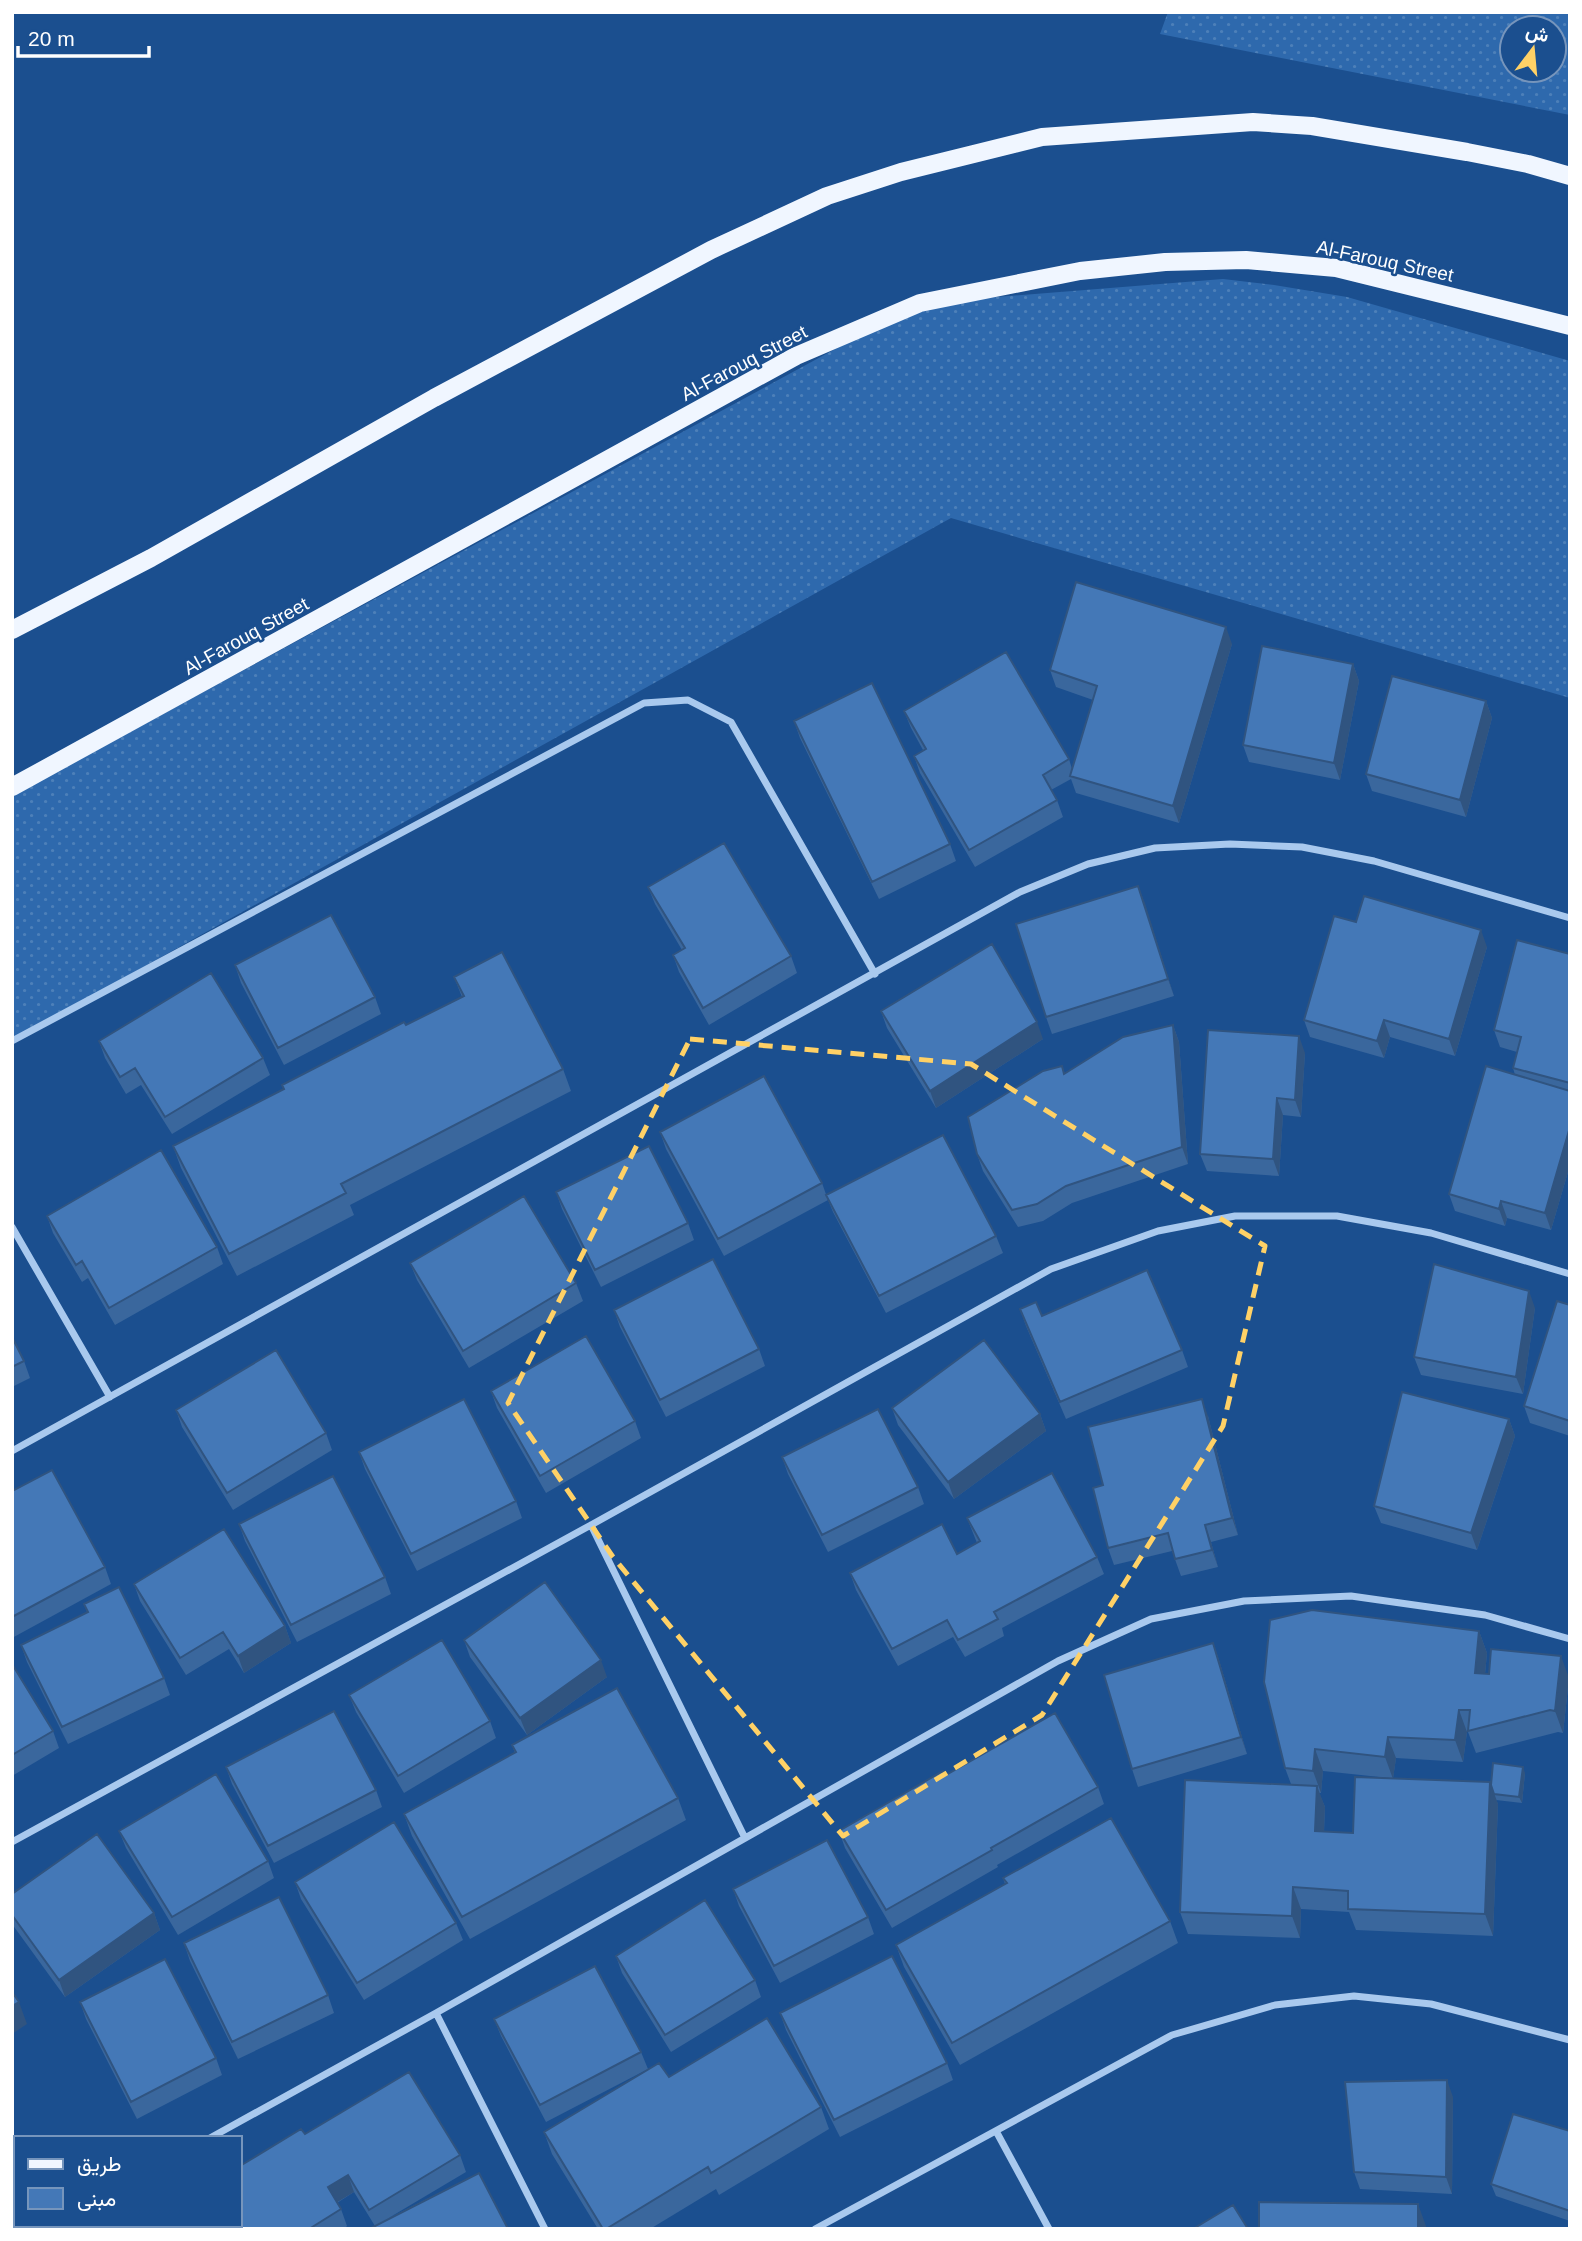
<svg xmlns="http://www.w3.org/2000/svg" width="1582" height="2241" viewBox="0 0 1582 2241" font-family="Arial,Vazirmatn,sans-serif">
<defs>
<pattern id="grass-dots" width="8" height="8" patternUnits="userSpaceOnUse" patternTransform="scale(1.75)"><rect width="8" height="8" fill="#2e69ad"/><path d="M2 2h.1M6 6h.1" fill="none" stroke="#4d80b9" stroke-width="1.8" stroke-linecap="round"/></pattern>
</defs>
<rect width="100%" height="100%" fill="#1b4f8f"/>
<path fill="url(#grass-dots)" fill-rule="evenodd" d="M1168,12H1570V115L1160,34ZM1512,28H1554V70H1512Z
M1223,279L1274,285L1347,297L1570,361V698L951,518L12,1040V796L920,303Z"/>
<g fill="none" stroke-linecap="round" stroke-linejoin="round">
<path stroke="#a9c9ee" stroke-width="7" d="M12,1041L644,703L688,700L731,722L875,974
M12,1227L110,1397
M12,1451L1020,892L1088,864L1155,848L1230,844L1302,847L1374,861L1570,918
M591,1525L745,1838
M12,1842L591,1525L1051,1269L1158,1231L1235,1216H1337L1431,1233L1570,1274
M436,2013L545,2229
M996,2131L1049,2229
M210,2138L436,2013L1058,1661L1151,1619L1244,1601L1351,1596L1485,1615L1570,1639
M45,2229L52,2225
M815,2229L1172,2035L1275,2005L1354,1996L1431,2004L1570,2040"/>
<path stroke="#f0f6ff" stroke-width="18" d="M12,630L151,558L434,398L711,250L827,196L901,172L1042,137L1253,122L1312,126L1467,152L1528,164L1570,176
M12,787L796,356L920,303L1080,271L1165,262L1246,260L1336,268L1570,326"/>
</g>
<path fill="#3a679d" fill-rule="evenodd" d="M1232,644L1179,823L1076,793L1071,779L1051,790L1057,800L1063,817L975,867L920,773L914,756L923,750L911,728L904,711L1069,759L1072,769L1093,700L1056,687L1050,670Z
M1353,664L1359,681L1340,780L1249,762L1243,745Z
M1486,701L1492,718L1466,817L1372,791L1366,774Z
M794,721L950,844L956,861L879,899L800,738Z
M1138,886L1174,996L1052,1034L1046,1017Z
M648,887L791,956L797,973L709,1025L679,972L673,955L682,950L655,904Z
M1356,922L1487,947L1455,1056L1390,1037L1384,1058L1310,1037L1304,1020Z
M1570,954V1165L1551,1230L1507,1218L1505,1226L1455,1211L1449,1194L1515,1075L1513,1068L1517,1052L1500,1047L1494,1030Z
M235,965L375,997L381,1014L284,1065L241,983Z
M454,977L563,1069L571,1091L350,1205L354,1215L237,1276L181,1168L173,1146L462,997Z
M881,1011L1043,1039L936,1108L887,1028Z
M1173,1025L1179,1042L1188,1164L1072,1203L1043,1221L1018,1227L983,1171L977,1154L1062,1066L1065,1074Z
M99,1041L263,1058L270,1075L172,1134L141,1085L126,1094L105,1058Z
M1305,1053L1301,1117L1283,1115L1279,1176L1207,1171L1200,1154Z
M660,1132L822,1183L828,1200L724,1256L666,1149Z
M556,1192L688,1223L694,1240L601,1287L562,1209Z
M826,1195L996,1236L1003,1253L886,1313L833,1212Z
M47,1216L217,1247L223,1264L115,1325L88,1278L82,1282L53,1233Z
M410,1263L576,1283L583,1301L469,1368L417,1280Z
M1570,1305V1436L1530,1423L1524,1406Z
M1535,1308L1523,1394L1421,1375L1414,1357Z
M1020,1309L1182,1350L1188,1367L1066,1419L1026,1326Z
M614,1310L759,1349L765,1366L666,1417L620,1327Z
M12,1337L24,1361L30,1378L12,1387Z
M491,1391L635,1421L641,1438L546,1493L497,1408Z
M892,1408L1040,1414L1046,1431L954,1499L898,1425Z
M176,1410L326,1433L332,1450L233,1510L182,1427Z
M1208,1416L1238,1535L1211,1542L1218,1567L1181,1576L1172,1551L1114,1565L1108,1548L1103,1485Z
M1509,1419L1515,1436L1477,1550L1381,1523L1374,1506Z
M359,1452L516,1501L522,1518L417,1571L365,1469Z
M782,1457L918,1487L924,1504L828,1552L788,1474Z
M12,1491L105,1567L111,1584L12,1638Z
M967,1518L1097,1557L1104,1574L1002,1628L1004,1636L965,1657L953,1637L898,1666L856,1590L850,1573L957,1554L977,1543Z
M239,1524L385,1577L391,1594L297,1642L245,1541Z
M134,1584L285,1626L291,1643L244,1673L229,1649L186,1675L140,1601Z
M84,1604L164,1678L170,1695L68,1744L27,1662L21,1645L87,1612Z
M1479,1631L1487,1653L1485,1674L1569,1678L1563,1733L1558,1732L1476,1753L1468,1732H1467L1463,1762L1396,1758L1393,1778L1490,1785L1525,1773L1522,1803L1496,1800L1498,1804L1493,1936L1356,1930L1349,1912L1301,1909L1300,1938L1188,1934L1180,1912L1291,1784L1285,1768ZM1323,1771L1389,1778L1353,1833L1324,1832L1325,1807L1319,1793H1321Z
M464,1640L607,1677L527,1735L470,1657Z
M1213,1643L1219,1660L1247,1754L1138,1787L1132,1769Z
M12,1664L53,1731L59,1748L12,1776Z
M349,1695L490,1721L496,1738L404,1793L356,1712Z
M512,1745L678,1798L686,1820L470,1939L412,1836L404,1814L515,1753Z
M226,1767L376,1790L382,1807L274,1863L232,1784Z
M946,1775L1098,1787L1104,1804L997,1865L998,1867L892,1928L845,1848L839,1831Z
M119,1831L268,1861L274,1878L178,1935L126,1848Z
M1003,1878L1170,1921L1178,1943L960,2065L904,1967L896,1945L1005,1884Z
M295,1882L456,1923L463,1940L364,2000L301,1899Z
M733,1889L868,1917L874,1934L780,1983L739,1906Z
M12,1894L154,1913L160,1930L65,1997L12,1924Z
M184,1943L328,1995L334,2013L238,2059L190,1961Z
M616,1956L755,1980L761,1997L671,2052L622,1973Z
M80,2002L216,2058L222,2075L137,2119L86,2019Z
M780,2013L947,2063L953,2080L840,2137L786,2030Z
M494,2019L641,2052L648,2069L546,2122L501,2036Z
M669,2077L821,2107L829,2129L719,2195L716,2189L650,2229H598L552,2154L544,2132Z
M1453,2097L1452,2194L1360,2189L1354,2172Z
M1570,2131V2221L1496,2196L1491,2184Z
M305,2134L460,2155L466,2172L387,2219L479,2173L507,2229H371L375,2226L354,2192L337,2203L341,2209L347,2226L344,2229H218L216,2225H240Z"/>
<path fill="#305480" d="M1226,627L1232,644L1179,823L1173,806Z
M1353,664L1359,681L1340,780L1334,763Z
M1486,701L1492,718L1466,817L1460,800Z
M1138,886L1145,903L1174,996L1168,979Z
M1481,930L1487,947L1455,1056L1449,1039Z
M1384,1020L1390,1037L1384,1058L1377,1041Z
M1037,1022L1043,1039L936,1108L930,1091Z
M1173,1025L1179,1042L1188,1164L1182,1147Z
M1299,1036L1305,1053L1301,1117L1295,1100Z
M1277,1098L1283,1115L1279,1176L1273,1159Z
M1570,1127V1165L1551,1230L1545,1213Z
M1501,1201L1507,1218L1505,1226L1499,1209Z
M1529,1291L1535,1308L1523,1394L1516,1377Z
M1202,1399L1208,1416L1238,1535L1232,1518Z
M1040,1414L1046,1431L954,1499L948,1482Z
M1509,1419L1515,1436L1477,1550L1471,1533Z
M1205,1525L1211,1542L1218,1567L1212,1550Z
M285,1626L291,1643L244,1673L238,1656Z
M1479,1631L1487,1653L1483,1695L1475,1673Z
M1213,1643L1219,1660L1247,1754L1241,1737Z
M1561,1656L1569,1678L1563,1733L1555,1711Z
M601,1660L607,1677L527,1735L520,1718Z
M1459,1710L1467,1732L1463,1762L1455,1740Z
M1388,1737L1396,1758L1393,1779L1385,1757Z
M1315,1749L1323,1771L1321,1793L1313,1771Z
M1523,1767L1525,1773L1522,1803L1519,1797Z
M1490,1782L1498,1804L1493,1936L1485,1914Z
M1317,1786L1325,1807L1323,1853L1315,1831Z
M1293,1887L1301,1909L1300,1938L1292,1916Z
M154,1913L160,1930L65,1997L59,1980Z
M19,2002L27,2024L12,2034V2006Z
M1447,2080L1453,2097L1452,2194L1446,2177Z
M348,2175L354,2192L334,2204L328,2187Z
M1418,2204L1426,2226V2229H1418Z"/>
<path fill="#4478b7" stroke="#305480" stroke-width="2" d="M1076,582L1226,627L1173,806L1070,776L1097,686L1050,670Z
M1262,646L1353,664L1334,763L1243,745Z
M1006,652L1069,759L1043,775L1057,800L969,850L914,756L926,749L904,711Z
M1392,676L1486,701L1460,800L1366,774Z
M872,683L950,844L872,882L794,721Z
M724,843L791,956L703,1008L673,955L685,948L648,887Z
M1138,886L1168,979L1046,1017L1016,924Z
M1364,896L1481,930L1449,1039L1384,1020L1377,1041L1304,1020L1334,916L1356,922Z
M331,915L375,997L278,1048L235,965Z
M1517,940L1570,954V1083L1513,1068L1521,1037L1494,1030Z
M992,944L1037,1022L930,1091L881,1011Z
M502,952L563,1069L341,1184L346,1193L229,1254L173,1146L284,1089L282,1085L404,1022L406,1025L464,996L454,977Z
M211,973L263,1058L165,1117L135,1068L120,1077L99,1041Z
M1173,1025L1182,1147L1066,1186L1037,1204L1012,1210L977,1154L968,1117L1043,1071L1062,1066L1064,1074L1123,1037Z
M1208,1030L1299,1036L1295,1100L1277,1098L1273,1159L1200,1154Z
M1486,1066L1570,1091V1127L1545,1213L1501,1201L1499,1209L1449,1194Z
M764,1076L822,1183L718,1239L660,1132Z
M943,1135L996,1236L879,1296L826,1195Z
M649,1146L688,1223L595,1270L556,1192Z
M161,1150L217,1247L109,1308L82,1261L76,1265L47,1216Z
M524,1196L576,1283L463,1351L410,1263Z
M713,1259L759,1349L660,1400L614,1310Z
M1434,1264L1529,1291L1516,1377L1414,1357Z
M1147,1270L1182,1350L1060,1402L1020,1309L1036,1302L1042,1316Z
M1557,1301L1570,1305V1421L1524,1406Z
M586,1336L635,1421L540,1476L491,1391Z
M12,1337L24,1361L12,1367Z
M984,1340L1040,1414L948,1482L892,1408Z
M276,1350L326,1433L227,1493L176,1410Z
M1402,1392L1509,1419L1471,1533L1374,1506Z
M464,1399L516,1501L411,1554L359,1452Z
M1202,1399L1232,1518L1205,1525L1212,1550L1175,1559L1168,1533L1108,1548L1093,1488L1103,1485L1088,1427Z
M878,1409L918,1487L822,1535L782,1457Z
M52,1470L105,1567L12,1617V1491Z
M1052,1473L1097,1557L994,1612L998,1619L958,1640L947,1620L892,1649L850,1573L942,1524L957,1554L980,1541L967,1518Z
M333,1476L385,1577L291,1625L239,1524Z
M224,1529L285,1626L238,1656L223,1632L180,1658L134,1584Z
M545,1582L601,1660L520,1718L464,1640Z
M119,1587L164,1678L62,1727L21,1645L88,1612L84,1604Z
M1312,1610L1479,1631L1475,1673L1489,1674L1491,1649L1561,1656L1555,1711L1550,1710L1468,1731L1470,1710H1459L1455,1740L1388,1737L1385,1757L1315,1749L1313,1771L1285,1768L1264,1682L1270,1620Z
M442,1640L490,1721L398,1776L349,1695Z
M1213,1643L1241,1737L1132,1769L1104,1675Z
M12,1664L53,1731L12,1755Z
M617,1688L678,1798L462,1917L404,1814L516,1752L512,1745Z
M334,1711L376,1790L268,1846L226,1767Z
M1055,1713L1098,1787L991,1848L992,1850L886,1910L839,1831L943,1771L946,1775Z
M1493,1763L1523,1767L1519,1797L1494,1794L1491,1785Z
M216,1774L268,1861L172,1917L119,1831Z
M1355,1777L1490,1782L1485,1914L1348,1909V1891L1293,1887L1292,1916L1180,1912L1185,1780L1317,1786L1315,1831L1353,1833Z
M1111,1818L1170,1921L952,2043L896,1945L1007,1883L1003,1878Z
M394,1822L456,1923L357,1983L295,1882Z
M97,1834L154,1913L59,1980L12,1915V1894Z
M827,1840L868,1917L774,1966L733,1889Z
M279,1897L328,1995L232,2042L184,1943Z
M705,1900L755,1980L665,2035L616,1956Z
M892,1956L947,2063L834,2120L780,2013Z
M165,1959L216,2058L131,2102L80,2002Z
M595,1966L641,2052L540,2105L494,2019Z
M12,1992L19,2002L12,2006Z
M767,2018L821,2107L711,2173L708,2167L606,2229H603L544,2132L659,2063L669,2077Z
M409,2072L460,2155L369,2210L348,2175L328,2187L341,2209L309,2229H222L220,2225H240V2166L301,2129L305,2134Z
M1447,2080L1446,2177L1354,2172L1345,2082Z
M1513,2114L1570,2131V2211L1491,2184Z
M479,2173L507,2227L504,2229H371V2228Z
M1259,2202L1418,2204V2229H1259Z
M1233,2205L1248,2229H1193Z
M126,2225H201L203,2229H120Z"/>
<path fill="none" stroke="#ffd166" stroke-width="5" stroke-dasharray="14 9" stroke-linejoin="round" d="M690,1039L971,1064L1265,1246L1223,1426L1042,1715L843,1836L613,1557L508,1403Z"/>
<g text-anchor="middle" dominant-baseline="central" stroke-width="5" stroke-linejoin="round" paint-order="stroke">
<g font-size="19" fill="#fff" stroke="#1b4f8f">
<text transform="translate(1385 261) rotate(12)">Al-Farouq Street</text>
<text transform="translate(744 363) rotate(-28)">Al-Farouq Street</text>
<text transform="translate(246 636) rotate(-29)">Al-Farouq Street</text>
</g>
</g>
<rect width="1582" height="2241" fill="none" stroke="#ffffff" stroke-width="28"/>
<rect x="14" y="2136" width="228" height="91" fill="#1b4f8f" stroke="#7695bc" stroke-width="2"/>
<rect x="28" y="2159" width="35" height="10" fill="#f0f6ff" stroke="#7695bc" stroke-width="2"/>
<text x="77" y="2171" font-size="21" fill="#ffffff">طريق</text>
<rect x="28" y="2188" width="35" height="21" fill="#4478b7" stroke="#7695bc" stroke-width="2"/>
<text x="77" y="2206" font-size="21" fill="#ffffff">مبنى</text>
<g transform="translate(1533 49) rotate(16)"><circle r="33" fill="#1b4f8f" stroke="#7695bc" stroke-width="2"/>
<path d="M0-5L12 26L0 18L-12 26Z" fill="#ffd166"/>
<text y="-10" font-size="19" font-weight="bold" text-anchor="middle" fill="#ffffff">ش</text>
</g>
<path d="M18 46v10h131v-10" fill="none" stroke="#ffffff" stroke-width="3.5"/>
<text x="28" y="46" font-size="21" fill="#ffffff" stroke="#1b4f8f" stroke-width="5" paint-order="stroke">20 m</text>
</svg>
